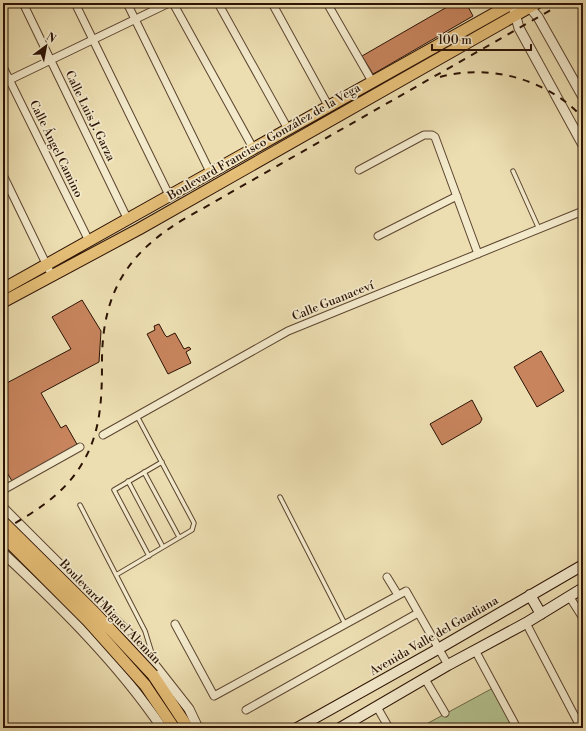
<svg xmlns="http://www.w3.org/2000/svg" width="586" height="731" viewBox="0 0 586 731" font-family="'Libre Bodoni',serif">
<rect width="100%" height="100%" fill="#ecdeb1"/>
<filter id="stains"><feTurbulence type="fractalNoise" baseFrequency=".005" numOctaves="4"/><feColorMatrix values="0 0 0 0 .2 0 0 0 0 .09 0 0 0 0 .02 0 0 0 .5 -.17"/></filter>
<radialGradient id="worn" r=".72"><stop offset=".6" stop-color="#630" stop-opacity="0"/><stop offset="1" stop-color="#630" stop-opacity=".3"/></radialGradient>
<path fill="#b3c28f" stroke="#706a4a" d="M493,688L514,728H419Z"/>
<path fill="#c7845d" stroke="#2c1205" d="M454,3H466L473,16L373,74L362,56Z
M82,300L101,331L99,362L41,393L61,428L66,425L78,446L12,481L3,466V385L71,349L52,317Z
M159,324L165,335L167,337L175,333L184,349L189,347L191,349L186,352L191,363L168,374L147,334L155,330L154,326Z
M541,351L564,391L537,407L514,367Z
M472,400L482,419L480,423L442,445L430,424Z"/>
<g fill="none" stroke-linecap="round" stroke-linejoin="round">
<g stroke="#5c4530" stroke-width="5.5">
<path id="service" d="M513,171L539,229
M144,472L179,537
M128,481L163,547
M280,497L345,624
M80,505L145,631L154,660
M149,556L114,490L162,462
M116,575L192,530L194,523L137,416"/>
</g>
<g stroke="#5c4530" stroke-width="9">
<path id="minor" d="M23,3L127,218
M75,3L169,195
M127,3L210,172
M173,3L253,148
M218,3L288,129
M272,3L329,107
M327,3L373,83
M3,67L89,241
M3,83L169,3
M359,170L424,135H432L435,137L478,254
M3,175L52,276
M378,236L457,196
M103,435L288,331L583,211
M3,490L80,447
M387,577L398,595
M569,596L583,618
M526,623L581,728
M175,624L214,696L406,591L448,665
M476,652L517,728
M425,679L445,713
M377,707L389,728
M246,710L418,613"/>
</g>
<g stroke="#5c4530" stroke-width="11">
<path id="tertiary" d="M526,3L538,17L583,97
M514,10L519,28L583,145
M3,508L134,639L189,709L198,728
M3,553C61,607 118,663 162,728"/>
</g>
<g stroke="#2c1205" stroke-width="12">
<path id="secondary" d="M530,595L541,614
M297,728L438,649L583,565
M340,728L448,665L526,623L583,588"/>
</g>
<g stroke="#2c1205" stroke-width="13">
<path id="primary" d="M3,289L513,3
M3,302L139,229L537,3"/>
</g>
<g stroke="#2c1205" stroke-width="13">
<path id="trunk" d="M153,675L188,728
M145,685L174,728"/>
</g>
<use href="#service" stroke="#f3eacc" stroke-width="3.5"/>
<use href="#minor" stroke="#f3eacc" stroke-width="7"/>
<use href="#tertiary" stroke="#f3eacc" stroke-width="9"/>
<use href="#secondary" stroke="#f3eacc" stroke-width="10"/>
<use href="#primary" stroke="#e6bf78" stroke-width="11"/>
<use href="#trunk" stroke="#e6bf78" stroke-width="11"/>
<path stroke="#2c1205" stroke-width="2" stroke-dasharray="7 7" stroke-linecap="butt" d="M440,77C490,63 549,80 583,118
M3,530C35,512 65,494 83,462C102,430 102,394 102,358C103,291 129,251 186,218L563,3"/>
<g stroke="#2c1205" stroke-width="13" stroke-linecap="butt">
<path id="trunk-bridge" d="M3,522L96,614L153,675
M3,536L88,621L145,685"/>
</g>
<use href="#trunk-bridge" stroke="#e6bf78" stroke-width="11"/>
</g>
<g text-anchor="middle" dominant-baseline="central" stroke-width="3.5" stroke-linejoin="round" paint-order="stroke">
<g font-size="12" fill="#2c1205" stroke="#f3eacc">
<text transform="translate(90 116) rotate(64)">Calle Luis J. Garza</text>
<text transform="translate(264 142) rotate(-30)">Boulevard Francisco González de la Vega</text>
<text transform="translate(56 149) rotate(64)">Calle Ángel Camino</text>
<text transform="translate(333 301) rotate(-22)">Calle Guanaceví</text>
<text transform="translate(110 612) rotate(46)">Boulevard Miguel Alemán</text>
<text transform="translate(434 636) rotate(-30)">Avenida Valle del Guadiana</text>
</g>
</g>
<rect width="586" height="731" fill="none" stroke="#ecdeb1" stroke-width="16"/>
<rect x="4" y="4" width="578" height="723" fill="none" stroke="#2c1205" stroke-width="2"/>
<rect x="8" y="8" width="570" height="715" fill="none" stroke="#2c1205"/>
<g transform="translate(46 46) rotate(32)" stroke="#f3eacc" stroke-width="3" paint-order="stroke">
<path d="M0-3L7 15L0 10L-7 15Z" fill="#2c1205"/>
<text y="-6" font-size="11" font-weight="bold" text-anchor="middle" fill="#2c1205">N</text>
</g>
<path d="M432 44v6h99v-6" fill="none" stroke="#2c1205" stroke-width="2"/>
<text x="438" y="44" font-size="12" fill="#2c1205" stroke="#f3eacc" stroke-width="3" paint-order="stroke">100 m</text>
<rect width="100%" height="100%" filter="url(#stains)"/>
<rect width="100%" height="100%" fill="url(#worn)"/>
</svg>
